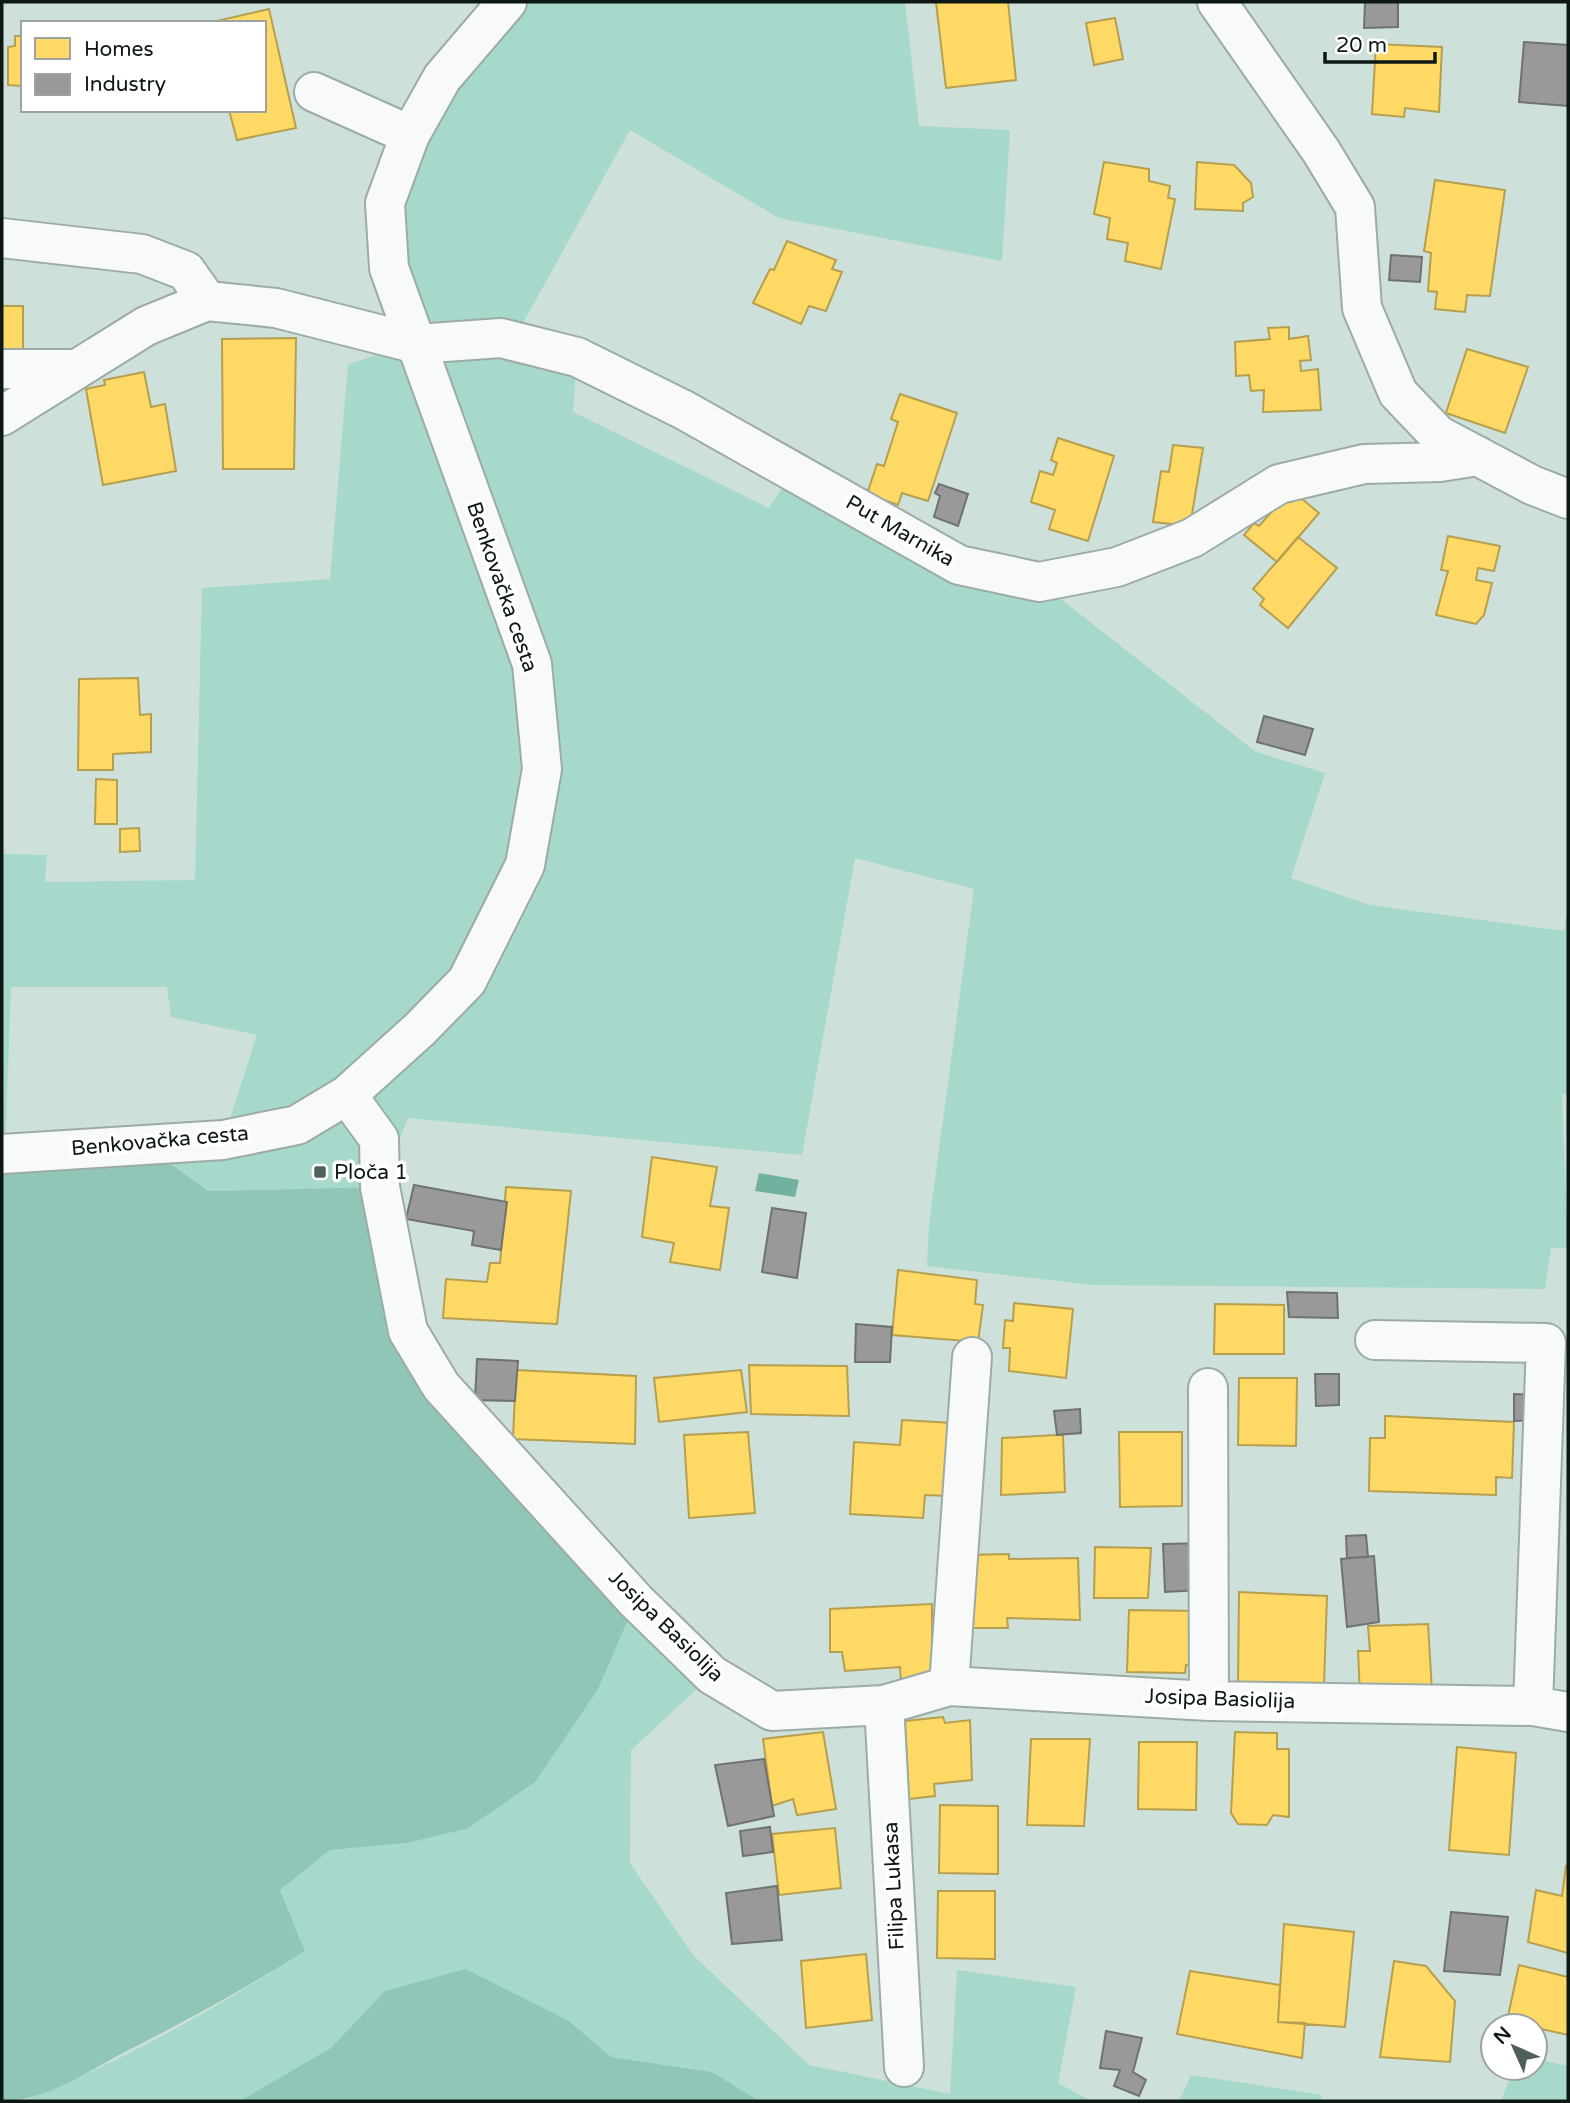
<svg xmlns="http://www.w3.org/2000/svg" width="1570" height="2103" viewBox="0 0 1570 2103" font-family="'Varela Round',sans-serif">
<rect width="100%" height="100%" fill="#cee0da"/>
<path fill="#a6d9cb" d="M507,2H905L919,126L1010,130L1002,261L779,218L630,130L513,341L577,357L573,412L769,508L794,470L1039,582L1256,752L1325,773L1291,878L1370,905L1564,931L1568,907V1094H1562L1568,1248H1551L1545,1289L1093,1285L927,1266L929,1224L974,889L855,858L802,1155L408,1118L380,1187L208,1191L145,1145L223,1140L257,1035L171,1017L167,987H11L5,1154H2V520V854L47,855L45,882L195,880L202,588L330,579L348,364L417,343L385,203Z
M636,1601L712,1675L631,1750L630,1863L693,1955L809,2065L950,2094L957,1970L1076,1987L1058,2083L1091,2101H759L712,2072L611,2057L569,2021L385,1991L332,2048L240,2101H22C121,2063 216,2008 305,1951L280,1890L330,1850L407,1843Z
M1535,2059L1568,2066V2101H1501L1514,2068H1535Z
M1191,2075L1322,2095L1320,2101H1179Z"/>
<path fill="#90c6b7" d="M145,1145L208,1191L380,1187L408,1331L636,1601L598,1689L535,1782L468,1828L407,1843L330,1850L280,1890L305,1951C245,1989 184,2022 121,2054C84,2074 44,2101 2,2101V1154Z
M466,1969L569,2021L611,2057L712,2072L759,2101H240L331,2048L385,1991Z"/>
<path fill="#71b1a0" d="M759,1173L799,1180L795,1197L755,1191Z"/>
<path fill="#ffd966" stroke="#b69f4e" stroke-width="2" d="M936,2H1008L1016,80L946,88Z
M269,9L296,128L237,140L229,110H264V23H208Z
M1115,18L1123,59L1094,65L1086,23Z
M15,36H23V86L8,85V47L15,46Z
M1376,44L1442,47L1439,112L1405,108L1404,117L1372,114Z
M1104,162L1149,169V181L1170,186L1168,198L1175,199L1161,269L1125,261L1128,243L1107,239L1110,218L1094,214Z
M1197,162L1234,165L1251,183L1253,197L1243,203V211L1195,209Z
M1435,180L1505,190L1490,296L1467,295L1465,312L1435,309L1437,292L1428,291L1431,253L1424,251Z
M787,241L836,260L832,269L842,272L826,311L809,306L801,324L753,303L770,269L774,270Z
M2,306H23V356H2Z
M1289,327V339L1308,336L1311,360L1300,361L1301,371L1318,369L1321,410L1263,412L1264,390L1251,391L1249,375L1236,376L1235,342L1270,339L1268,328Z
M296,338L294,469H223L222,339Z
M1467,349L1528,367L1505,433L1446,413Z
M144,372L151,407L165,404L176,471L103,485L86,389L105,385L104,380Z
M900,394L957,413L928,501L902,493L898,505L867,494L877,464L884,466L898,422L891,419Z
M1058,438L1114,456L1088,541L1049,529L1055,510L1031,502L1040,471L1053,475L1057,463L1051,460Z
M1173,445L1203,448L1190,526L1153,522L1161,471L1169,472Z
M1296,494L1319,513L1277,562L1244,535L1254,523L1259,526L1285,497L1291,502Z
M1448,536L1500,546L1494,571L1478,568L1476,580L1492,583L1484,615L1476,624L1436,615L1448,571L1441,570Z
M1298,537L1337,568L1288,628L1260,605L1264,599L1253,589Z
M138,678L140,715L151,714V752L113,754V770H78L79,679Z
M96,779L117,780V824H95Z
M139,828L140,851L120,852V829Z
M652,1157L717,1167L710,1206L729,1208L720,1270L670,1262L674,1243L642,1237Z
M506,1187L571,1191L557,1324L443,1318L446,1279L487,1282L490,1263H500Z
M898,1270L977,1280L975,1304L983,1305L978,1342L892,1335Z
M1014,1303L1073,1309L1066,1378L1009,1371L1010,1348H1003L1005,1320L1013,1321Z
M1215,1304L1284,1305V1354H1214Z
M749,1365L847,1366L849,1416L751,1414Z
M516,1370L636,1376L635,1444L513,1439Z
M741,1370L747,1412L659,1422L654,1378Z
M1239,1378H1297L1296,1446L1238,1445Z
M1385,1416L1514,1422L1512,1478L1496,1477V1495L1369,1491L1370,1438H1385Z
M902,1420L953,1423L948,1496L925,1495L923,1518L850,1514L854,1442L900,1445Z
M748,1432L755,1513L689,1518L684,1435Z
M1119,1432H1182V1506L1120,1507Z
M1057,1435H1063L1065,1492L1001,1495L1002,1438Z
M1095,1547L1151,1548L1148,1598H1094Z
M1009,1554V1559L1078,1558L1080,1620L1007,1618L1008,1628H965L967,1555Z
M1239,1592L1327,1596L1324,1685L1238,1682Z
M932,1604V1678L901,1682L900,1667L845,1671L842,1652H830V1609Z
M1129,1610L1201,1611L1195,1665H1186L1185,1673L1127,1672Z
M1428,1624L1432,1691L1360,1695L1358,1651H1370L1368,1626Z
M943,1717L945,1723L970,1720L972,1780L934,1784L935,1796L909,1799L905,1721Z
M823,1732L836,1809L797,1815L793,1799L772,1806L763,1739Z
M1235,1732L1277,1733V1749H1289V1817L1273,1815L1267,1825L1238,1824L1231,1813Z
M1031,1739H1090L1084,1826L1027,1825Z
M1139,1742H1197L1196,1810L1138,1809Z
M1457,1747L1516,1753L1509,1855L1449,1850Z
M940,1805L998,1806V1874L939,1873Z
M835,1828L841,1888L779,1895L772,1834Z
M1566,1866L1568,1867V1953L1528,1942L1536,1890L1562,1896Z
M938,1891H995V1959L937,1958Z
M1284,1924L1354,1932L1345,2027L1278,2022Z
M866,1954L872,2020L806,2028L801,1961Z
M1394,1961L1426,1966L1455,2001L1450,2062L1380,2057Z
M1519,1965L1568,1977V2035L1507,2021Z
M1190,1971L1280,1985L1278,2022L1305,2023L1302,2058L1177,2034Z"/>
<path fill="#999" stroke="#6f7271" stroke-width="2" d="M1365,2H1398V27L1364,28Z
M1524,42L1568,45V106L1519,102Z
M1391,255L1422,257L1420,282L1389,280Z
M939,484L968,494L958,526L934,517L940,496L935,493Z
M1264,716L1313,729L1305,755L1257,742Z
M414,1185L507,1202L501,1250L472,1245L474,1231L406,1219Z
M772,1208L806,1213L797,1278L762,1272Z
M1287,1292L1337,1293L1338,1318L1289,1317Z
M856,1324L892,1327L890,1362H855Z
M477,1359L518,1361L515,1401L475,1400Z
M1315,1374H1339V1405L1316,1406Z
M1514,1394L1538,1395V1420L1514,1421Z
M1080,1409L1081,1433L1057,1435L1054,1411Z
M1366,1535L1368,1557L1347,1558L1346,1536Z
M1202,1543V1590L1165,1592L1163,1544Z
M1374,1556L1379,1622L1347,1627L1341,1559Z
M764,1759L774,1816L728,1826L715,1765Z
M770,1827L773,1852L743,1856L740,1831Z
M777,1886L782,1940L732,1944L726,1893Z
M1451,1912L1508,1917L1500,1975L1444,1971Z
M1106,2031L1142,2038L1133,2072L1146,2080L1139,2096L1114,2086L1120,2070L1100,2068Z"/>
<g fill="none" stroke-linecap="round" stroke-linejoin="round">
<g stroke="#9daba6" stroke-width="42">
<path id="minor" d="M1217,2L1321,151L1355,207L1362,308L1398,393L1438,435L1532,485L1568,499
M314,92L410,135
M2,238L142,254L186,271L207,301
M2,369H75
M2,416L146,326L207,301L276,308L417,344L501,338L577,357L684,410L959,565L1039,582L1117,567L1192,538L1279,484L1364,464L1440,462L1478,456
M347,1095L379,1139L380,1187L408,1331L441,1386L636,1601L712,1675L772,1711L884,1705L949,1686L1209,1701L1533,1706L1568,1712
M1375,1340L1546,1343L1533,1706
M1208,1388L1209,1701
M949,1686L972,1357
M884,1705L904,2067"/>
</g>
<g stroke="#9daba6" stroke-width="42">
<path id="major" d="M2,1154L223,1140L297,1125L347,1095L419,1030L467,981L525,865L542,769L532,664L389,268L385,203L410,135L442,78L507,2"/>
</g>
<use href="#minor" stroke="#f8faf9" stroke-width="38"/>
<use href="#major" stroke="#f8faf9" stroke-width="38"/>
</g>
<rect fill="#515e5a" stroke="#fff" stroke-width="2.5" x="313" y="1165" width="14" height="14" rx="3.5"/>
<g text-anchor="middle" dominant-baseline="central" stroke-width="7" stroke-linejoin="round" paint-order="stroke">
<g font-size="21" fill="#0d1815" stroke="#fff">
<text transform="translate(900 531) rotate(30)">Put Marnika</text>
<text transform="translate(502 587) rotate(71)">Benkovačka cesta</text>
<text transform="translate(160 1141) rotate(-5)">Benkovačka cesta</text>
<text transform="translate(666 1626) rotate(44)">Josipa Basiolija</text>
<text transform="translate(1220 1699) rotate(2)">Josipa Basiolija</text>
<text transform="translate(894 1886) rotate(-93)">Filipa Lukasa</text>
</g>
<g font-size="21" fill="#0d1815" stroke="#fff" text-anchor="start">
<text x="334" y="1172">Ploča 1</text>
</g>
</g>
<rect width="1570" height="2103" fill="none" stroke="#0d1815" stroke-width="7"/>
<rect x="21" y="21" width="245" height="91" fill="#ffffff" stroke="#9ea3a1" stroke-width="2"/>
<rect x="35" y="38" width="35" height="21" fill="#ffd966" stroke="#9ea3a1" stroke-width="2"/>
<text x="84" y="56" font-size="21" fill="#0d1815">Homes</text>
<rect x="35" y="74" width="35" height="21" fill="#999999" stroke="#9ea3a1" stroke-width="2"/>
<text x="84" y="91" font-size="21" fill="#0d1815">Industry</text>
<g transform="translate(1514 2047) rotate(315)"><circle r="33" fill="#ffffff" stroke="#9ea3a1" stroke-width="2"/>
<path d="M0-5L12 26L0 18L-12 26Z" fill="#515e5a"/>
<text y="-10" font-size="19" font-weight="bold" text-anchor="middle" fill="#0d1815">N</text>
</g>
<path d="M1325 52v10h110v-10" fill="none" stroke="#0d1815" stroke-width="3.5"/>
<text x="1336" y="52" font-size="21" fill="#0d1815" stroke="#ffffff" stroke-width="5" paint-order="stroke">20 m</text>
</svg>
